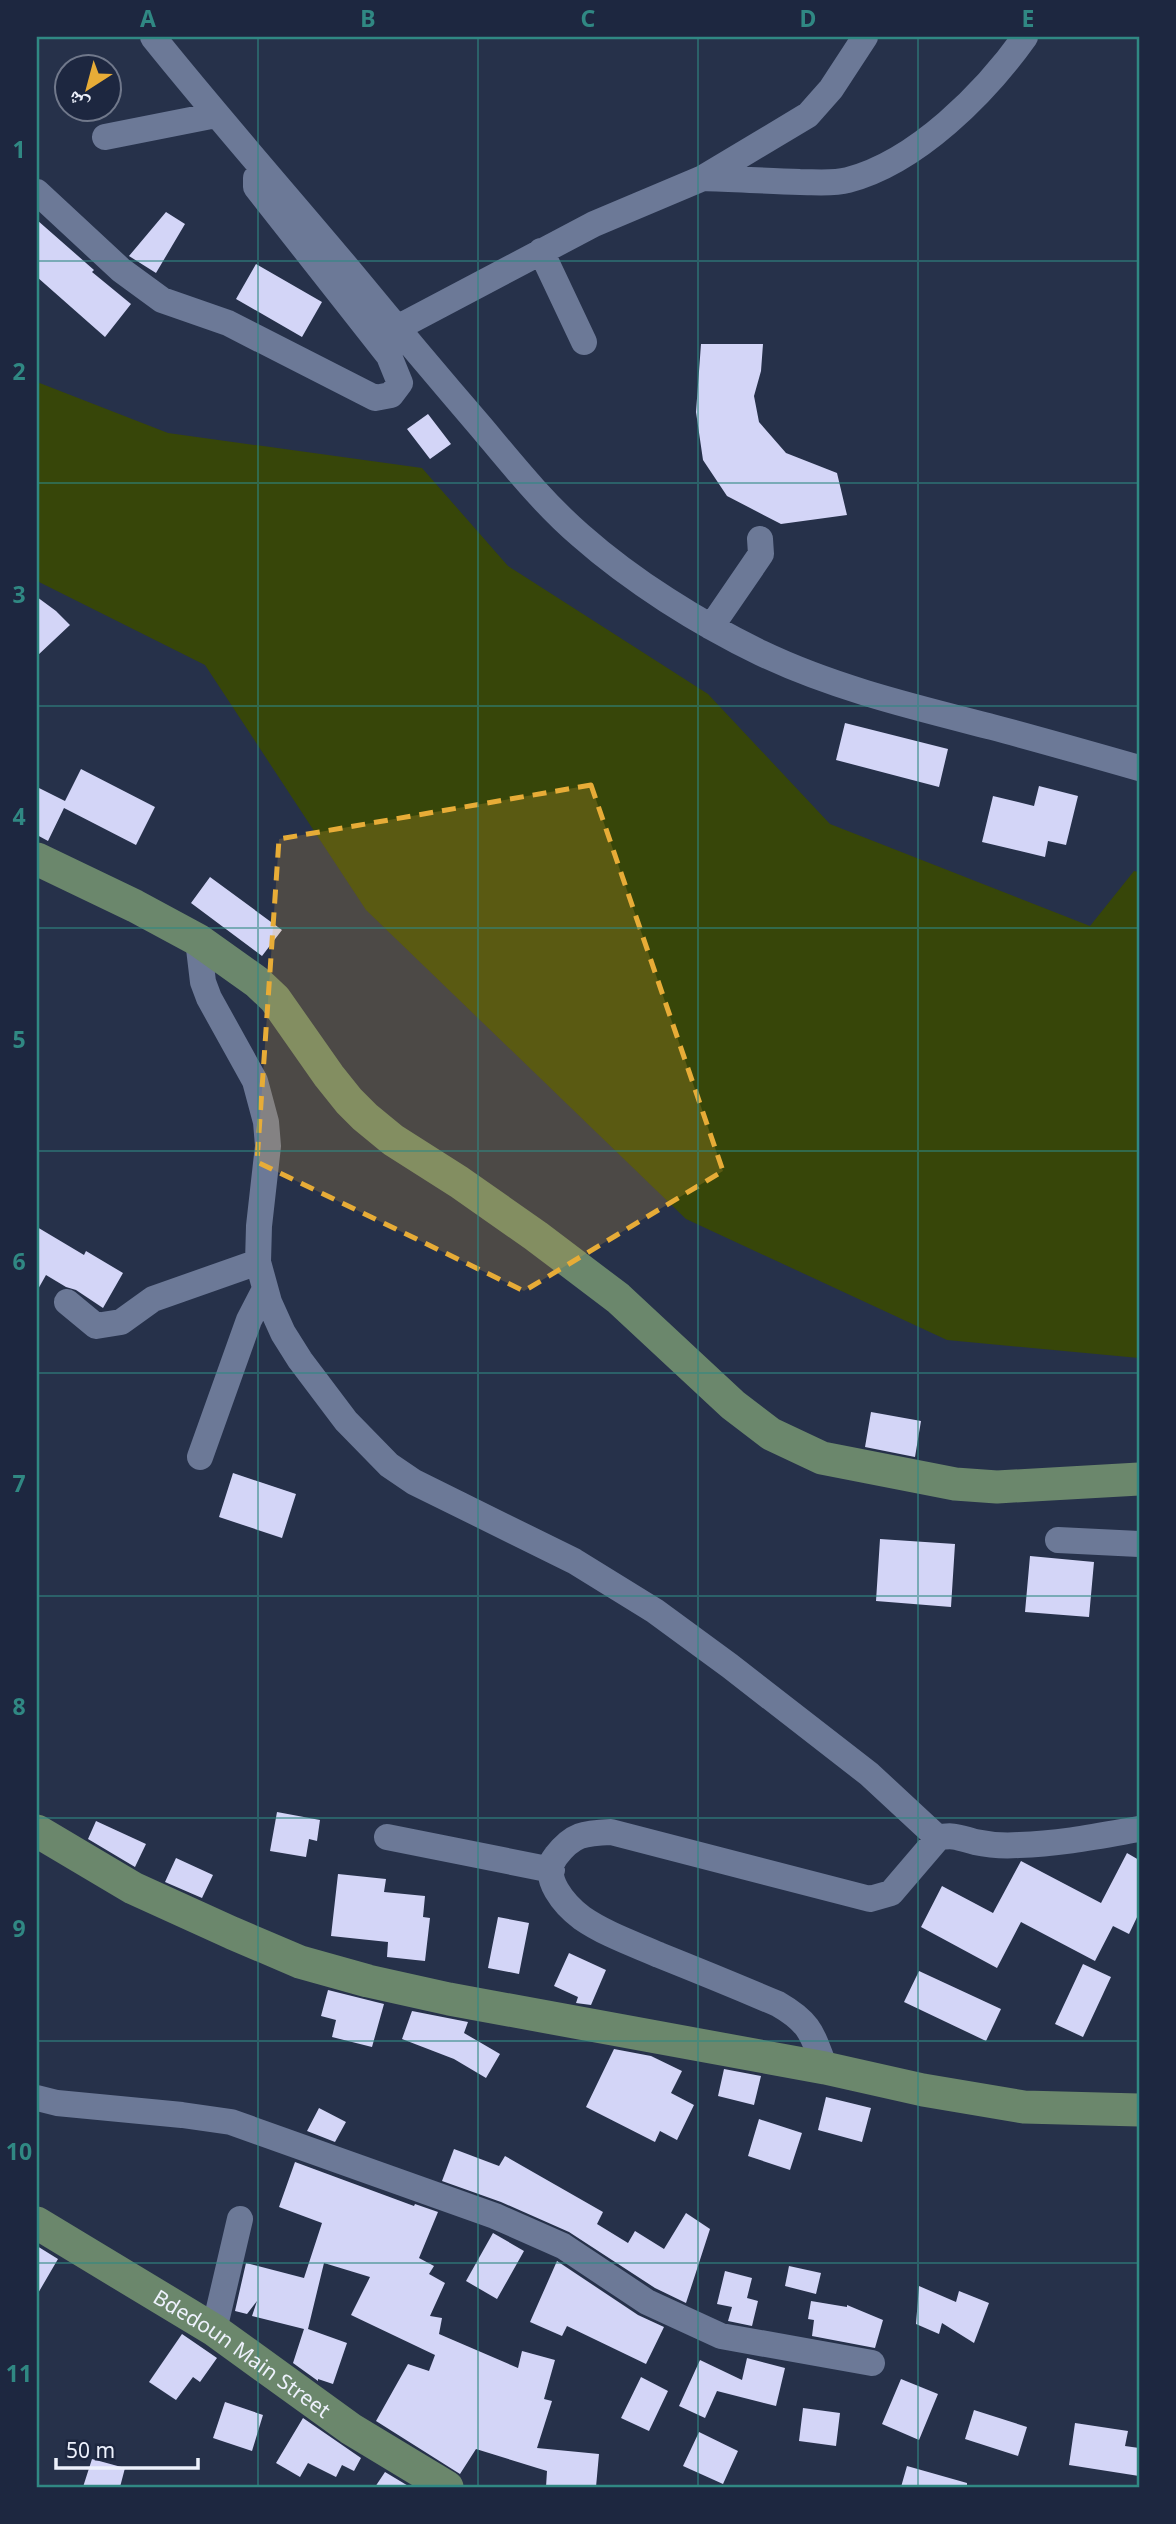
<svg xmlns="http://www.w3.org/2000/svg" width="1176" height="2524" viewBox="0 0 1176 2524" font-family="'Noto Sans','Noto Naskh Arabic',sans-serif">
<rect width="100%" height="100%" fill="#26314a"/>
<path fill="#374609" d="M37,382L168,433L422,468L508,566L708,694L830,824L1090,926L1134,871L1139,872V1358L947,1340L686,1219L366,910L205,665L37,581Z"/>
<path fill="#d3d5f7" d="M166,212L185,224L156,273L129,256Z
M37,220L94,270L92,272L131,304L105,337L37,277Z
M256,264L322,302L302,337L236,299Z
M701,344H763L761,371L754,396L759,422L786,453L837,473L847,515L781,524L727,496L703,460L696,412Z
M428,414L451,444L430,459L407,429Z
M37,597L56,611L70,625L37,656Z
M845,723L948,749L939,787L836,760Z
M81,769L155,807L136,845L64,808L48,841L37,835V787L65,801Z
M1039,786L1078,796L1066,845L1048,841L1045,857L982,842L993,796L1034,806Z
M210,877L282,930L262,956L191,903Z
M37,1227L84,1255L86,1251L123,1273L103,1308L76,1290L66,1287L46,1275L37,1291Z
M871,1412L921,1421L915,1457L865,1447Z
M233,1473L296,1494L282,1538L219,1517Z
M880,1539L955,1544L951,1607L876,1601Z
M1030,1556L1094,1562L1089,1617L1025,1612Z
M277,1812L320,1820L317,1841L309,1839L306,1857L270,1851Z
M96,1821L146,1844L135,1867L88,1839Z
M1127,1853L1139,1860V1913L1129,1934L1113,1926L1095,1961L1021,1922L997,1968L921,1927L942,1886L993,1913L1021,1861L1101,1903Z
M176,1858L213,1875L202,1898L165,1882Z
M338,1874L386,1879L384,1892L425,1896L423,1917L430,1918L425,1961L387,1957L388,1942L331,1936Z
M498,1917L529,1923L519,1974L488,1968Z
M569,1953L606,1970L591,2005L576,2003L578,1997L554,1986Z
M1083,1964L1111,1977L1083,2037L1055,2024Z
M919,1971L1001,2009L986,2041L904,2002Z
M328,1990L384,2004L372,2047L332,2037L336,2020L321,2016Z
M412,2011L468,2022L464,2033L500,2054L486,2078L454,2059L402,2039Z
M614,2049L651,2056L682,2071L671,2093L694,2105L677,2140L660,2131L655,2142L586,2107Z
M724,2069L761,2076L754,2105L718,2096Z
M826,2097L871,2108L862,2142L818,2130Z
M319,2108L346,2122L335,2142L307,2131Z
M759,2119L802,2133L790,2170L748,2156Z
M454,2149L499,2166L505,2156L603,2212L597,2224L628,2243L635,2231L664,2249L686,2213L710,2229L686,2303L655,2288L569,2232L501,2202L442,2181Z
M295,2162L414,2206L415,2204L438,2212L419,2258L434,2266L429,2274L445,2283L430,2316L442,2318L439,2334L518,2368L522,2351L555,2360L544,2399L552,2401L537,2448L599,2454L596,2487H546L547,2471L476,2449L460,2474L376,2421L408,2364L429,2371L435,2355L351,2315L370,2277L324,2263L308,2329L347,2343L333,2384L318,2379V2381L293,2363L304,2329L252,2316L257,2301L247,2314L235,2311L246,2263L304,2278L322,2223L279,2207Z
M493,2233L524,2251L497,2299L466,2281Z
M37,2246L58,2259L37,2295Z
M557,2261L638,2315L664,2327L646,2364L567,2326L562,2336L530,2322Z
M789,2266L821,2273L816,2294L785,2286Z
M725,2271L752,2278L747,2298L758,2301L752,2326L728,2321L732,2307L717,2304Z
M919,2286L956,2302L959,2291L989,2303L974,2343L942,2323L939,2334L916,2324Z
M811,2301L847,2307V2305L883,2320L875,2348L812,2336L814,2320L808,2319Z
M182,2334L217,2358L200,2382L193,2377L176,2400L149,2382Z
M747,2358L785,2368L776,2406L717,2391L705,2418L679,2406L700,2360L742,2380Z
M641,2377L668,2391L649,2431L621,2418Z
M901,2379L938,2394L919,2440L882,2424Z
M225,2402L263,2415L252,2451L213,2438Z
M803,2408L840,2413L836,2446L799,2441Z
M974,2410L1027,2427L1018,2456L965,2439Z
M303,2418L361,2458L354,2471L342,2465L336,2477L308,2463L300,2477L276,2463Z
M1075,2423L1128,2431L1125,2446L1139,2448V2476L1069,2465Z
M699,2432L738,2451L723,2484L683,2466Z
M92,2459L125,2468L120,2487H83Z
M907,2466L967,2483V2487H901Z
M385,2472L410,2487H375Z"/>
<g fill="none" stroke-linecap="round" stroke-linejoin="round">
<path stroke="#6c7997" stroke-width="26" d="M153,37C218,118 287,196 354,276C396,327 438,377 481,427C512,464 543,503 580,535C632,581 699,623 761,653C834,688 914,707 992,727C1041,740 1090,754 1139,768
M105,137L216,115
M703,178C735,179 767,181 800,182C815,182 833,184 848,180C917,162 985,93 1025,37
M37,192L121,270L162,300L228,323L375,398L391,395L400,383L389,356L256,187V178
M541,251L584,342
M397,328L594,224L703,178L808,115L831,89L865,37
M711,627L761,554L760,539
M198,940L203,982L209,998L255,1081L266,1122L268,1146L259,1226L258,1262L269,1302L283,1333L300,1360L346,1421L389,1465L414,1482L574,1561L655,1611L730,1666L869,1774L938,1838
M67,1302L96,1326L121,1322L153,1299L258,1262
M200,1457L249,1320L265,1289
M1058,1540L1139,1544
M387,1837L552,1870
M825,2068C812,2034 811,2023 778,2004C738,1987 699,1971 659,1955C634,1944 605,1934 582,1918C566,1906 539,1877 556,1856C573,1834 584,1833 611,1832L870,1899L891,1893L938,1838C953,1834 960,1838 975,1842C989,1845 1004,1846 1019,1845C1059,1844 1099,1836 1139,1829
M37,2098L57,2103L182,2115L231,2122L495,2216L563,2246L647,2302L721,2336L872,2363
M214,2330L240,2219"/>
<g stroke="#6b876c" stroke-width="33">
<path d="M37,859L135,906L198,940L257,982L275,999L329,1076L349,1101L365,1117L393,1140L459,1182L536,1236L618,1298L733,1405L771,1434L822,1458L955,1484L997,1487L1139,1479"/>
<path d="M37,1831L133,1888L232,1933L300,1962L368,1981L449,1999L825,2068L923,2090L1024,2107L1139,2110"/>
<path id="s1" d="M37,2223L214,2330L351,2429L447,2487"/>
</g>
</g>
<path fill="#e7ac37" fill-opacity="0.2" stroke="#e7ac37" stroke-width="5" stroke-dasharray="14 9" stroke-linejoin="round" d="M591,785L723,1171L524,1291L257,1162L279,839Z"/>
<path fill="none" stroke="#308883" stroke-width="2" stroke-opacity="0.55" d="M258,37V2487M478,37V2487M698,37V2487M918,37V2487M37,261H1139M37,483H1139M37,706H1139M37,928H1139M37,1151H1139M37,1373H1139M37,1596H1139M37,1818H1139M37,2041H1139M37,2263H1139"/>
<g text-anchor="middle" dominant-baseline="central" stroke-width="7" stroke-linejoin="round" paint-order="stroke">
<g font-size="21" fill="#edf1fc" stroke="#1d2740">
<text stroke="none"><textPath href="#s1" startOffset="243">Bdedoun Main Street</textPath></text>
</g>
</g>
<rect width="1176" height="2524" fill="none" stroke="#1d2740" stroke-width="77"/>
<g transform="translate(88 88) rotate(216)"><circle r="33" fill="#1d2740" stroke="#70788b" stroke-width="2"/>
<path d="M0-5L12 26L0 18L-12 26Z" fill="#e7ac37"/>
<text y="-10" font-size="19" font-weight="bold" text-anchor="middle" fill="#edf1fc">ش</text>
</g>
<path d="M56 2458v10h142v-10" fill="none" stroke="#edf1fc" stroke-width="3.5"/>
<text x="66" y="2458" font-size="21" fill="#edf1fc" stroke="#1d2740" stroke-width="5" paint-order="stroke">50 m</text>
<rect x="38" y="38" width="1100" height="2448" fill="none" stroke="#308883" stroke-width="2.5"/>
<g font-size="23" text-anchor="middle" font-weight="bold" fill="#308883">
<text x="148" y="27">A</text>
<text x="368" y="27">B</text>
<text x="588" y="27">C</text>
<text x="808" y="27">D</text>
<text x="1028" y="27">E</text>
<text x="19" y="158">1</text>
<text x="19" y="380">2</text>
<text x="19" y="603">3</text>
<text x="19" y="825">4</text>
<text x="19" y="1048">5</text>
<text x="19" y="1270">6</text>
<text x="19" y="1492">7</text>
<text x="19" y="1715">8</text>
<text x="19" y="1937">9</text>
<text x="19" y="2160">10</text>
<text x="19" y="2382">11</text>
</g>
</svg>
